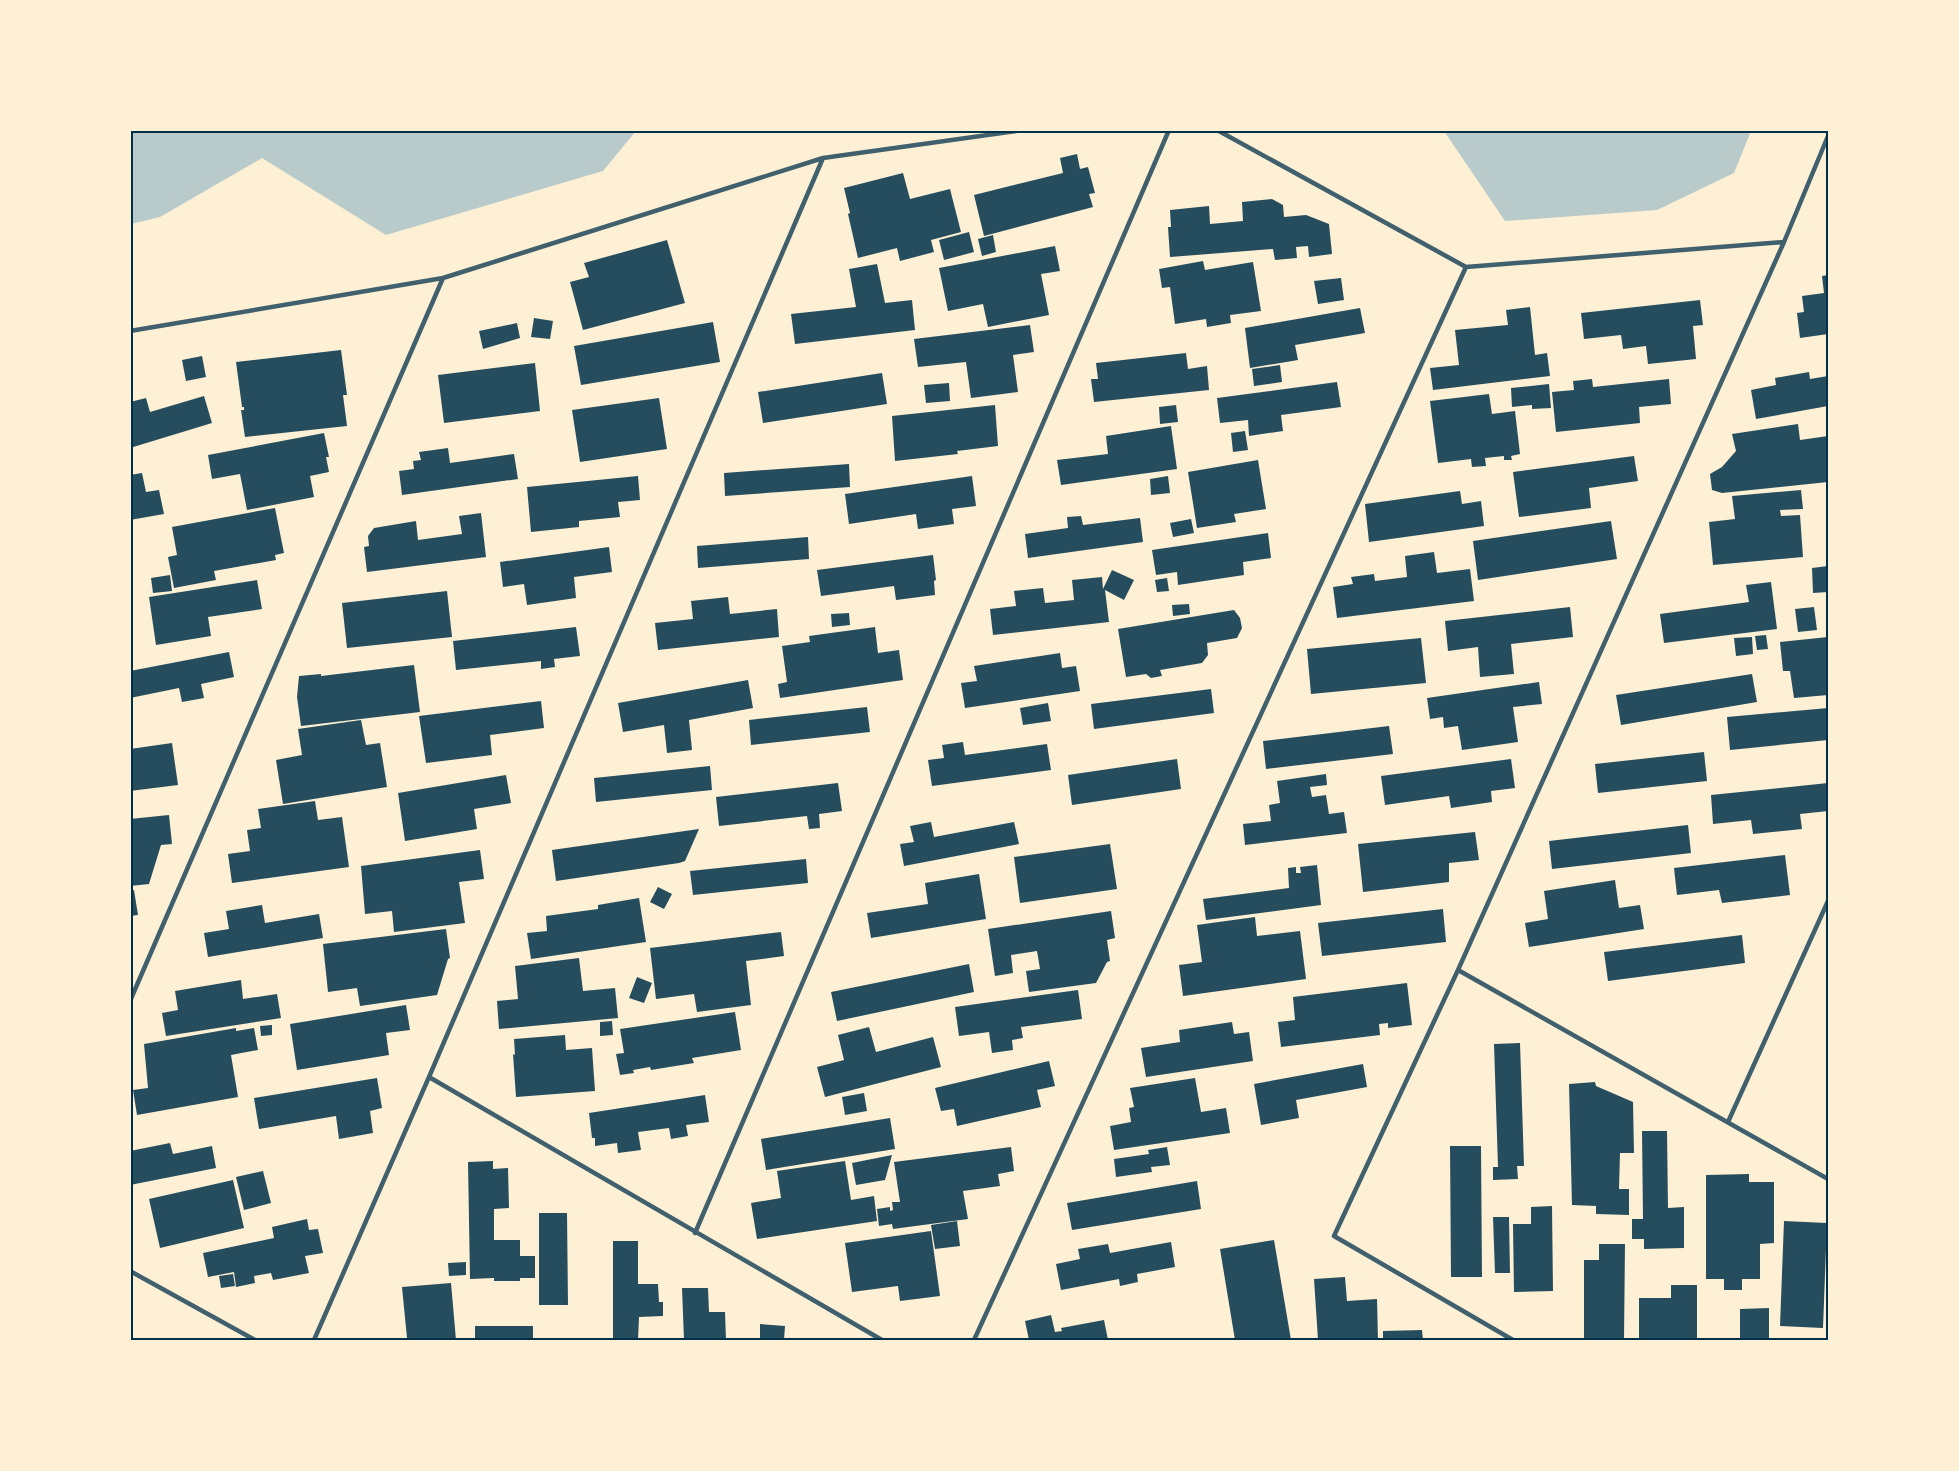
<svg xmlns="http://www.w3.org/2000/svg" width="1959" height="1471" viewBox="0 0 1959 1471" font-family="Mulish,sans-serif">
<rect width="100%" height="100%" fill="#fdf0d5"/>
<path fill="#b9caca" d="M131,130H636V131L603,171L386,235L262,158L160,217L131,224Z
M1444,131H1751L1734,173L1657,210L1505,221Z"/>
<path fill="#264d5e" d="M1077,154L1080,169L1088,167L1095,193L1089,194L1093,207L984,236L974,195L1063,173L1060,158Z
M903,173L910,199L950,189L961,232L931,240L934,252L900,261L897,248L858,258L848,214L850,213L844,188Z
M1272,199L1283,205L1284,217L1306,215L1329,224L1332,254L1309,257L1308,246L1296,247L1297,258L1275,260L1273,249L1170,257L1168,227H1171L1170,210L1209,206L1210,224L1243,221L1242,202Z
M969,232L974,252L944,260L939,240Z
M993,235L996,252L982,256L978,239Z
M667,240L685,303L583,330L570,282L589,277L584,263Z
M1055,246L1060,271L1041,274L1049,315L988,327L983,304L948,311L939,268Z
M1203,261L1205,270L1253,262L1261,311L1230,315L1231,323L1207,327L1206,319L1175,324L1170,287L1162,288L1159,269Z
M877,264L885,303L912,300L915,330L795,344L791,314L856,307L849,269Z
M1828,275V334L1800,338L1797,313L1804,312L1802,296L1824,293L1822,276Z
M1341,278L1344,300L1318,304L1314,281Z
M1700,300L1703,325L1693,326L1696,359L1648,364L1646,346L1623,349L1621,335L1584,339L1581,313Z
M1530,307L1535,355L1547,353L1550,376L1433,390L1430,368L1459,365L1455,330L1508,325L1506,310Z
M1360,308L1365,333L1295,345L1298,360L1250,368L1245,328Z
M534,318L553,321L550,339L531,337Z
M713,322L720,362L581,385L574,346Z
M517,323L520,338L483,349L479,331Z
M1030,325L1034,352L1013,355L1018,392L971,398L966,362L918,367L914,339Z
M341,350L347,395H343L347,426L245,437L241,410H244V407H242L236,362Z
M1186,353L1188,369L1207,366L1209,390L1094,402L1091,379H1098L1096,363Z
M202,356L206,377L186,381L182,360Z
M535,363L540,411L444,423L438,375Z
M1280,365L1282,382L1254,386L1252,369Z
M1809,372L1810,379L1828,376V406L1756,419L1751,390L1776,385L1775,378Z
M882,373L887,404L763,423L758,392Z
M1592,379L1593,387L1669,379L1671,404L1639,407L1640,423L1556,432L1552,392L1574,390L1573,381Z
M1337,382L1341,407L1281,415L1283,431L1249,436L1248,420L1220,423L1217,398Z
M949,383L950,401L926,403L924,385Z
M1549,384L1551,408L1532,409V405L1512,407L1511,388Z
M1489,394L1492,414L1515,411L1520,454L1511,456L1512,460H1504V456L1485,458L1486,466L1472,467L1471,459L1438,463L1430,401Z
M204,396L212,423L130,448V402L146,398L150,412Z
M659,398L667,449L580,462L572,410Z
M995,405L998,446L957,451L958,454L895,461L892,416Z
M1176,405L1178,422L1160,424L1159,407Z
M1798,424L1800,440L1828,436V482L1722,493L1712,490L1710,474L1722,467L1736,451L1732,434Z
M1171,426L1177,469L1061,485L1057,460L1108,454L1106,436Z
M1245,431L1248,450L1233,452L1231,433Z
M324,433L329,457H326L329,472L310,476L314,497L247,510L240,474L212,479L208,455Z
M448,448L450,463L514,454L518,479L402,495L399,471L414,469L413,461L421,460L419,452Z
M1634,456L1638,481L1589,488L1591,508L1519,517L1513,472Z
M1258,460L1266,509L1234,514L1236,522L1197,528L1188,472Z
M849,464L850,487L725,496L724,473Z
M142,473L146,492L159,490L164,514L130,520V475Z
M638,476L640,500L618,502L620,517L579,521V527L531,532L527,487Z
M972,476L976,506L952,509L954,524L918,529L916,514L849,524L845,494Z
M1168,476L1170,493L1151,495L1150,479Z
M1801,490L1803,509L1780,510L1781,516L1800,515L1803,557L1713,565L1709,522L1735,519L1732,496Z
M1460,491L1462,504L1481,501L1484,526L1369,542L1365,504Z
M275,508L284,553L275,555L276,560L214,571L216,580L174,588L168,557L177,555L172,527Z
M481,513L486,557L367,572L364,547L369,546L368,536L374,528L416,521L418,540L462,534L459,516Z
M1081,516L1083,525L1140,518L1143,542L1028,558L1025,534L1068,528L1067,517Z
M1191,519L1194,533L1173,537L1170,523Z
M1611,521L1617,559L1478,580L1473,541Z
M1268,533L1271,558L1243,562L1244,575L1178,585L1177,572L1156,575L1152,550Z
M808,537L809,559L698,568L697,546Z
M609,547L612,572L574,577L576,598L527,605L524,584L503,587L500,562Z
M1434,552L1437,573L1470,569L1474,601L1337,618L1333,587L1353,584L1351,577L1374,574L1375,581L1407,577L1405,556Z
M933,555L936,580L934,581L935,595L896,600L894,586L821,596L817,570Z
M1828,566V592L1813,593L1812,568Z
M1112,570L1134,580L1124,600L1105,590L1109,622L993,635L990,609L1016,606L1014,591L1043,588L1045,603L1074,600L1072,580L1102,577L1103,589Z
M170,575L172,591L153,593L151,578Z
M1167,578L1169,591L1157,592L1155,580Z
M257,580L262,609L208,617L211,636L156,645L149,597Z
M1771,582L1777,629L1664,643L1660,614L1749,602L1746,585Z
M447,591L452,637L347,648L342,603Z
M728,597L730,614L777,609L779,637L658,650L655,623L693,619L691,601Z
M1189,604L1190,614L1173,616L1172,605Z
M1570,607L1573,637L1511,644L1514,674L1480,677L1478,647L1448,651L1445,621Z
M1814,607L1817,630L1798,632L1795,609Z
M1234,610L1240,618L1242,628L1237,638L1207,643L1208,655L1202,663L1160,670L1162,676L1151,678L1146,674L1126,677L1118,629Z
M849,613L850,625L832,627L831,614Z
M576,627L580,656L554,659L555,667L541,669V661L456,670L453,641Z
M875,627L878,653L899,650L903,680L780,698L778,684L787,682L782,646L810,642L809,636Z
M1766,635L1768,649L1757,650L1755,636Z
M1752,637L1753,654L1736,656L1734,638Z
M1828,637V695L1794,698L1790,671H1783L1780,642Z
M1421,638L1426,683L1311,694L1307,649Z
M229,652L234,677L201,684L204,698L182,702L179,688L130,698V671Z
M1060,653L1062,668L1076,666L1080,691L965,708L961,683L977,681L974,666Z
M414,665L420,712L301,726L297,697L299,676L321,674V676Z
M1752,674L1757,702L1621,725L1616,695Z
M748,680L753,708L689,720L692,750L667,753L664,725L623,732L618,703Z
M1539,682L1542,704L1513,707L1518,742L1462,750L1458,726L1444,728L1443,717L1430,719L1427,698Z
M1211,689L1214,713L1094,729L1091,704Z
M541,701L544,728L490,735L492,755L426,763L419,716Z
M1048,703L1051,721L1023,725L1020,708Z
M867,707L870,732L751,745L749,720Z
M1828,708V740L1730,750L1727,717Z
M361,720L366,745L380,743L387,787L283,804L276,760L302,755L298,729Z
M1389,726L1393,754L1266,769L1263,741Z
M963,742L965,755L1047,744L1051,770L932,786L928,760L944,758L942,745Z
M172,743L178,785L130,791V749Z
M1704,752L1707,781L1598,793L1595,764Z
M1177,759L1181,789L1072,805L1068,775Z
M1511,759L1515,788L1491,791L1492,802L1451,808L1449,796L1385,805L1381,776Z
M710,766L712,790L596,802L594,778Z
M1326,774L1327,785L1310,787L1312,797L1326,795L1329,814L1344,812L1347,833L1245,845L1243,824L1271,821L1269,805L1280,803L1277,781Z
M506,775L511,803L474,809L477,829L405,841L398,793Z
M838,783L842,811L819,814L820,828L809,829L807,816L719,826L716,797Z
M1828,783V811L1800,814L1802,829L1753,834L1751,820L1713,824L1711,795Z
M315,801L318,820L342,817L349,867L232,883L228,854L250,851L247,830L261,828L258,809Z
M169,815L172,844L161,845L149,884L130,886V819Z
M931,822L934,837L1014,822L1019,844L904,866L900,844L914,842L910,826Z
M1688,825L1691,853L1552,869L1549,841Z
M699,829L685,861L679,863L556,881L552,850Z
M1475,832L1479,860L1449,863V882L1363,892L1358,844Z
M1110,844L1117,889L1020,903L1014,857Z
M480,850L484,879L459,882L465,923L394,932L392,911L365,914L361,866Z
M1785,855L1790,895L1722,903L1719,890L1677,895L1674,868Z
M806,859L808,883L693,895L690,871Z
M1317,865L1321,905L1206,920L1203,899L1289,888L1288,868L1296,867V873H1301L1300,867Z
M979,874L986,919L871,938L867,913L928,904L925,883Z
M1615,880L1619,908L1640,905L1644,929L1529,947L1525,923L1548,919L1544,891Z
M658,887L672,894L664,909L650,902Z
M134,890L138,915L130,916V891Z
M639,898L646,942L531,959L527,933L547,931L546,916L598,909V905Z
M262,905L265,923L319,914L323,938L208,957L204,933L229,929L226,911Z
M1443,909L1446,942L1322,956L1318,923Z
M1111,911L1115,938L1107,940L1110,961L1107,962L1096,983L1029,992L1026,971L1040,969L1037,951L1011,955L1013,973L995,976L988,929Z
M1255,917L1257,936L1300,931L1306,979L1183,996L1179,965L1202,962L1197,925Z
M446,929L450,958L448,959L437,995L360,1006L357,988L328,992L323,944Z
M781,932L784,956L746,961L751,1005L697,1012L694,994L656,999L650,948Z
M1742,935L1745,963L1608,981L1604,952Z
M579,958L583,991L615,988L618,1018L499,1029L497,1001L518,999L515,966Z
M969,964L974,992L837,1021L831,992Z
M637,977L652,983L644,1003L629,998Z
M241,980L243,999L277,994L281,1018L166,1036L162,1013L178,1010L175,991Z
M1407,983L1412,1025L1388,1028V1023L1379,1024L1380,1035L1281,1047L1278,1022L1295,1020L1293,997Z
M1078,990L1082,1019L1021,1027L1023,1038L1012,1040L1013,1050L992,1053L989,1032L959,1036L955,1007Z
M406,1005L410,1030L386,1033L389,1055L297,1070L290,1024Z
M735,1012L741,1050L692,1058L694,1063L651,1070L650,1067L633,1070L634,1073L620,1075L616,1054L624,1053L620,1029Z
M612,1021L613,1035L600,1036V1022Z
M1232,1022L1234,1034L1249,1032L1253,1061L1146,1077L1141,1048L1180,1042L1179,1030Z
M272,1025V1035L261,1036L260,1026Z
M869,1027L876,1052L933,1037L941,1067L825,1097L817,1067L844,1060L838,1035Z
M236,1028V1031L254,1028L258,1050L231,1055L238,1097L137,1115L133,1090L148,1088L144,1044Z
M565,1035L566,1050L592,1048L595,1091L516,1097L513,1054L515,1055L514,1039Z
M1520,1043L1524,1166H1517L1518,1179L1493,1180V1167H1498L1494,1044Z
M1049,1061L1055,1086L1037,1090L1041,1107L957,1126L954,1109L941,1111L935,1088Z
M1363,1064L1367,1087L1296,1100L1299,1118L1261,1125L1254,1084Z
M377,1078L382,1108L370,1111L373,1133L339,1139L336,1116L259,1129L254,1098Z
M1195,1078L1201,1112L1226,1108L1230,1133L1114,1150L1110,1126L1131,1122L1129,1108L1134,1107L1130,1088Z
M1595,1082L1596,1086L1633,1102L1634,1153H1620L1619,1189H1629V1215L1596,1214V1206L1572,1205L1569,1084Z
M864,1093L867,1111L845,1115L842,1097Z
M705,1095L709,1122L686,1125L688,1136L671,1139L669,1128L638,1132L641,1150L618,1153L617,1143L595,1146V1138H592L589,1113Z
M890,1118L895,1149L766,1170L761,1139Z
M1642,1131H1667L1668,1208L1684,1207V1248L1644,1249V1239H1632V1219H1643Z
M170,1143L173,1154L212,1146L216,1168L130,1185V1151Z
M1450,1146H1481L1482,1277H1451Z
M1011,1147L1014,1171L998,1174L1000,1186L963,1191L968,1219L893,1229L892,1224L879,1226L877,1209L890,1207V1211L893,1210L892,1202H900L894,1162Z
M1167,1147L1170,1165L1151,1167L1152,1172L1116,1177L1114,1159L1149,1154L1148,1150Z
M892,1155L885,1180L856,1185L852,1163Z
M493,1161V1169L508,1168L509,1208L494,1209V1240H520V1256H535V1278H520V1281H494V1278L470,1279L468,1162Z
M845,1161L851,1200L874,1196L877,1221L757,1239L751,1203L781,1198L777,1171Z
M263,1171L271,1203L244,1210L236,1177Z
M1749,1174V1182H1774V1243L1760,1244V1279H1742V1290H1724V1279H1706V1175Z
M233,1180L244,1228L160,1248L149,1199Z
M1197,1181L1201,1209L1072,1230L1067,1203Z
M1552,1206L1553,1291L1514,1292L1513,1224H1531V1207Z
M539,1213H567L568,1305H539Z
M1493,1217H1509L1510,1273H1495Z
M307,1219L309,1230L318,1229L323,1253L305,1256L309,1273L273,1280L271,1273L254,1276L255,1283L236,1287L234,1272L208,1277L203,1253L274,1238L272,1227Z
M957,1221L960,1246L935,1249L931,1225Z
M1784,1221L1827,1223L1823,1328L1780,1326Z
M931,1231L940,1296L900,1301L898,1286L852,1292L845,1243Z
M1274,1240L1291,1340H1235L1220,1249Z
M613,1241H638V1284H658L659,1302H663V1316L639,1317L638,1340H613Z
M1171,1242L1175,1267L1137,1274L1138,1282L1120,1286L1119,1279L1061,1290L1056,1264L1080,1259L1078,1249L1108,1244L1110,1253Z
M1599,1244H1625L1624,1340L1584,1339V1260H1599Z
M466,1262V1275L449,1276L448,1263Z
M233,1274L235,1286L221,1288L219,1276Z
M1345,1277L1347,1301L1377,1299L1378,1340H1318L1314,1279Z
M451,1283L456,1340H393V1339L407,1338L402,1287Z
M1671,1285H1697V1340H1639V1298H1671Z
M682,1288H708L709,1312H725L726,1340H684Z
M1769,1308V1340H1740V1309Z
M1051,1315L1055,1332L1062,1331L1061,1328L1104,1320L1108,1340H1029L1025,1321Z
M760,1324L785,1326L784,1340H760Z
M475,1326H533V1340H475Z
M1422,1330L1423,1340H1383V1331Z"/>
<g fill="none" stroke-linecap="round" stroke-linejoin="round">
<path stroke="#3f606c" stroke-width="4.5" d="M1217,130L1466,267L1784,242L1828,136
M130,331L443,278L823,158L1023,130
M1458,970L1828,1179
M130,1001L443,278
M429,1077L882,1340
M1728,1122L1828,901
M695,1233L1169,130
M130,1271L255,1340
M314,1340L429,1077L823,158
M974,1340L1466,267
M1513,1340L1334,1236L1458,970L1784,242"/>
</g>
<rect width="1959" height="1471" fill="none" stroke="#fdf0d5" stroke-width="264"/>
<rect x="132" y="132" width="1695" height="1207" fill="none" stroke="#003049" stroke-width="2"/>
</svg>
